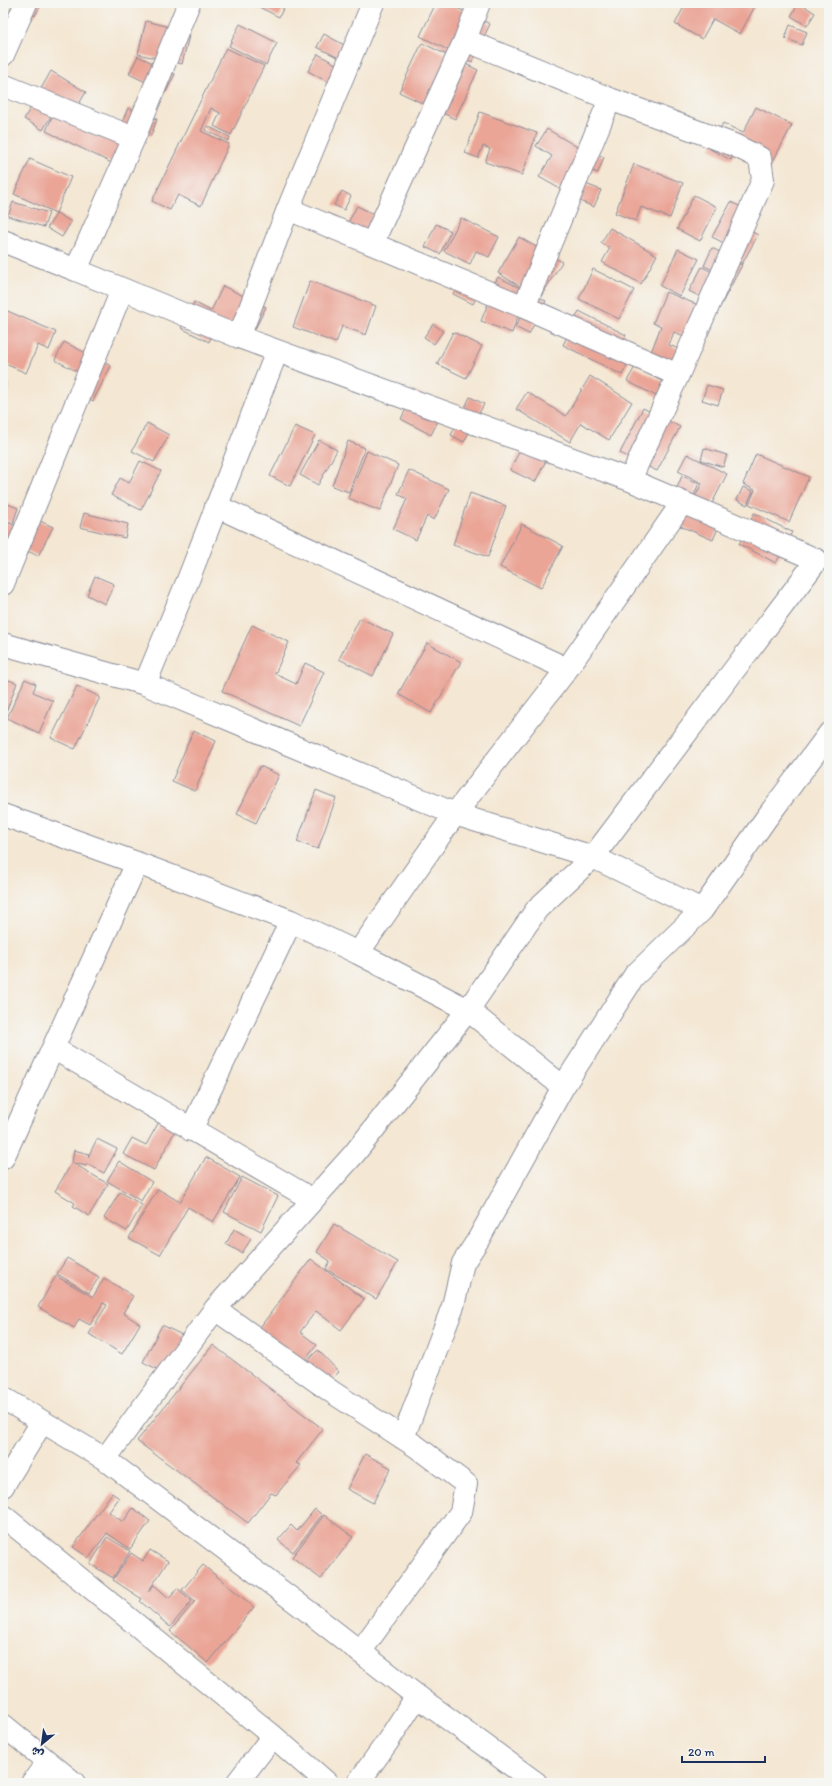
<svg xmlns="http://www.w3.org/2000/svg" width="832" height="1786" viewBox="0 0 832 1786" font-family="Itim,'Playpen Sans Arabic',sans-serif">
<rect width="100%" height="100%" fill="#f6f6f2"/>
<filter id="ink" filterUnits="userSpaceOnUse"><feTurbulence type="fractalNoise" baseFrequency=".025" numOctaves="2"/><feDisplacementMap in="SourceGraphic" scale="8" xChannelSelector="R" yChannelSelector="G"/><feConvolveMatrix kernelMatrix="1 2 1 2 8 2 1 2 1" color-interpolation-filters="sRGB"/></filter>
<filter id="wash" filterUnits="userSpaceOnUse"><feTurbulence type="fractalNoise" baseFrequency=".012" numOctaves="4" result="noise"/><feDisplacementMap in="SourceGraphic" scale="16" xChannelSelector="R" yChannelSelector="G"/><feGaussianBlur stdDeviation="0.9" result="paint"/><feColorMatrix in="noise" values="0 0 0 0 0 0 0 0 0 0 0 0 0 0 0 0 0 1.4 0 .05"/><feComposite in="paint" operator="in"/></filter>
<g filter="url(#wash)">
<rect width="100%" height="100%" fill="#f4e7d3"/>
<g id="blocks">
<path fill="#eaa597" d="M11,3H42L35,16Z
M251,3H286L279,17Z
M436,3H447L490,24L472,62L420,36Z
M686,3H750L755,6L740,34L713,19L702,39L675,24Z
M799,3L815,13L807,26L791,16Z
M146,21L190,32L182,64L138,54Z
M240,24L277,43L266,65L229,46Z
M790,25L807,32L802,45L785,38Z
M324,34L359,53L353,65L317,47Z
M422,43L478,70L455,119L399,92Z
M226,48L264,66L231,135L214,126L220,113L211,108L201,131L229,144L201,206L178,195L170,210L152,201Z
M318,54L351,73L342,90L308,71Z
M138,56L175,74L166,92L129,74Z
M51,71L86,92L73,114L133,144L122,168L46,131L56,107L43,130L24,119Z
M756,107L792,125L769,169L735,152L731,160L710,149L723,123L743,133Z
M128,108L157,119L151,136L121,125Z
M480,112L537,133L522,175L485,162L490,149L483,146L478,158L465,153Z
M207,126L230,137L228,141L205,130Z
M547,129L584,151V149L604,157L598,173L578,166L562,190L539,177L552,156L536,146Z
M30,159L71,177L56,213L14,194Z
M634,164L683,183L670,218L641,207L636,221L615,213Z
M573,179L601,190L594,207L566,195Z
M342,191L351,196L344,210L334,205Z
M694,195L717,207L700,241L677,229Z
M13,202L49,213L44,227L8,216Z
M731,202L759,216L724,243L712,237Z
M357,206L374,214L360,242L342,234Z
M57,213L71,222L62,237L47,228Z
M461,218L499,237L489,257L476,251L470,264L444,251Z
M436,224L451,231L440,254L425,247Z
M737,224L758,235L742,264L721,252Z
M610,228L657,255L641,284L602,262L610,248L601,243Z
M519,237L562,262L540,298L546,301L529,334L515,327L522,314L488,296L498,277L534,295L498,273Z
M712,248L720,252L713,270L704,266Z
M678,249L699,259L680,296L660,286Z
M725,257L742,265L720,307L689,291L702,267L716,274Z
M593,269L634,290L619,319L579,299Z
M462,275L483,285L473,304L453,294Z
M310,281L376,306L366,335L342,326L336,343L293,327Z
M223,286L266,307L245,349L213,333L209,342L181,328L194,302L211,311Z
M666,292L713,311L700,342L674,332L669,345L684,351L676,371L648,360L661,326L653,323Z
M489,301L519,313L512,333L481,321Z
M3,309L56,332L49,350L38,345L26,373L3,363Z
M579,311L626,335L618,351L631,358L622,375L563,345Z
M433,324L443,331L434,344L424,337Z
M453,332L482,346L466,378L437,364Z
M64,342L90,355L80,373L55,360Z
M92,356L111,366L93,401L74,391Z
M635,367L669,385L662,399L627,381Z
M590,376L632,402L609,440L581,423L570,442L516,409L527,392L566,416Z
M3,382H6L5,399H3Z
M707,385L723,390L718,405L702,400Z
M415,391L445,407L431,435L401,419Z
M470,397L484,404L464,442L451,435Z
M643,408L680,427L657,471L620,453Z
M147,423L169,435L154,462L132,451Z
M295,426L315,435L290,486L270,476Z
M319,440L337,450L318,485L300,475Z
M525,440L550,453L535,482L510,470Z
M348,441L365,448L349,492L332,486Z
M704,448L727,455L723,467L701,460Z
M367,451L398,465L380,511L348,498Z
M687,454L727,474L706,515L690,507L702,483L678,471Z
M756,454L809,477L789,522L749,504L755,490L743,484Z
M140,461L161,471L141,510L111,495L120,478L129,483Z
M409,470L449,489L434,520L427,516L416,540L393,529L407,499L398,494Z
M682,476L699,483L688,509H726L713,540L664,519Z
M743,487L753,491L747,505L737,500Z
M470,493L506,506L488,557L453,545Z
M3,502L18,508L13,523L3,519Z
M21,512L53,527L38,556L3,539V520L14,525Z
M84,513L128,524L125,538L80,527Z
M754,513L792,532L776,563L739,544Z
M522,524L563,546L541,588L500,567Z
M95,576L114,584L105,604L87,595Z
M360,618L393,634L373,676L339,659Z
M252,625L289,642L275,674L296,684L305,663L324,672L299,726L222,691Z
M427,643L461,662L431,713L398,694Z
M3,678L17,683L3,720Z
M25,679L36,684L33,692L53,701L39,733L7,718Z
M77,686L100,697L75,749L51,738Z
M193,731L216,741L195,791L172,781Z
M260,766L279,775L256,823L237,814Z
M316,790L336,798L318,849L297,842Z
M160,1120L176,1129L154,1170L123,1154L132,1138L146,1145Z
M97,1139L117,1149L104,1173L87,1164L86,1166L73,1163L108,1184L89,1216L73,1206L75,1203L55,1191L72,1163L74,1150L89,1154L88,1157Z
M206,1157L240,1177L213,1222L188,1207L160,1255L129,1238L158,1189L180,1202Z
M119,1161L152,1182L141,1201L107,1181Z
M242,1177L278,1196L261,1231L224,1212Z
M120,1192L142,1205L127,1231L104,1218Z
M334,1224L398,1262L376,1299L326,1269L330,1261L317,1252Z
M234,1229L251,1239L242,1253L226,1244Z
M67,1258L99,1277L89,1293L57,1274Z
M311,1259L364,1299L341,1330L316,1311L300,1332L317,1345L297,1370L318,1350L339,1372L315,1395L295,1374L249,1342Z
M56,1276L93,1297L104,1278L133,1296L123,1313L140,1324L122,1354L89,1334L107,1305L103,1303L90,1325L79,1319L74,1328L38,1307Z
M162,1325L186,1337L167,1374L143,1362Z
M213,1345L323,1429L296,1463L301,1465L276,1495L271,1493L248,1523L137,1441Z
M365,1454L391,1468L373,1503L347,1489Z
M112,1493L119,1498L109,1512L123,1522L133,1508L150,1521L130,1549L107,1533L89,1558L73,1547Z
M315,1509L322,1515L293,1552L278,1540L291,1525L297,1531Z
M324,1515L353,1537L321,1579L292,1557Z
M107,1537L130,1551L113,1578L90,1564Z
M150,1550L168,1561L148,1592L154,1585L169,1598L177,1588L192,1601L170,1627L140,1601L142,1599L113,1580L131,1553L143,1561Z
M203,1565L254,1607L208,1663L170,1631L195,1601L182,1590Z"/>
</g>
</g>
<g filter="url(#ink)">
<use href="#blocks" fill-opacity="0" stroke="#888b98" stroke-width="1"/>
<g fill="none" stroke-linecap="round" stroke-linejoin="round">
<g stroke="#888b98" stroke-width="24">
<path id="street" d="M465,40L610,99L734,145L760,158L763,180L678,375L630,480
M3,55L26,3
M3,85L134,138L76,270L239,337L630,480L817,560L593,857L537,909L468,1010L354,1154L215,1309L105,1459
M134,138L189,3
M288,209L524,307L678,375
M3,241L76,270
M372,244L465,40L479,3
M524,307L610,99
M239,337L288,209L373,3
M216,506L567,669
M3,584L122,290
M3,644L145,684L455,814L593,857L702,910
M145,684L188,580L277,351
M3,815L137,863L291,921L358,953L468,1010L563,1087
M358,953L455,814L567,669L682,503
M53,1048L313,1200
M191,1130L291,921
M3,1158L137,863
M215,1309L332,1392L417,1447L466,1484L461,1512L360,1652
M403,1438L453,1306L463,1263L478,1240L563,1087L635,975L702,910L765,820L829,734
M3,1486L42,1422
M3,1516L273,1736L327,1783
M3,1725L74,1783
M32,1783L48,1762
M237,1783L273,1736
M358,1783L388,1741L417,1696"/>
</g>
<g stroke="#888b98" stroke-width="24">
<path id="secondary" d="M3,1398L105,1459L305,1609L417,1696L536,1783"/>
</g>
<use href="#street" stroke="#fff" stroke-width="22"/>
<use href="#secondary" stroke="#fff" stroke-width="22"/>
</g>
</g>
<rect width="832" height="1786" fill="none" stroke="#f6f6f2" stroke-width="16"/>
<g transform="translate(42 1744) rotate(209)" stroke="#f6f6f2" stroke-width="3" paint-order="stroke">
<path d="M0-3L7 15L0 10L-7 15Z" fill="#1b2f5e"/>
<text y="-6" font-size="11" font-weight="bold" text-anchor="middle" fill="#1b2f5e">ش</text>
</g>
<path d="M682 1756v6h83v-6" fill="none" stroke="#1b2f5e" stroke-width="2"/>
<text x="688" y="1756" font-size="12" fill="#1b2f5e" stroke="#f6f6f2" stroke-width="3" paint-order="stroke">20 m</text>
</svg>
